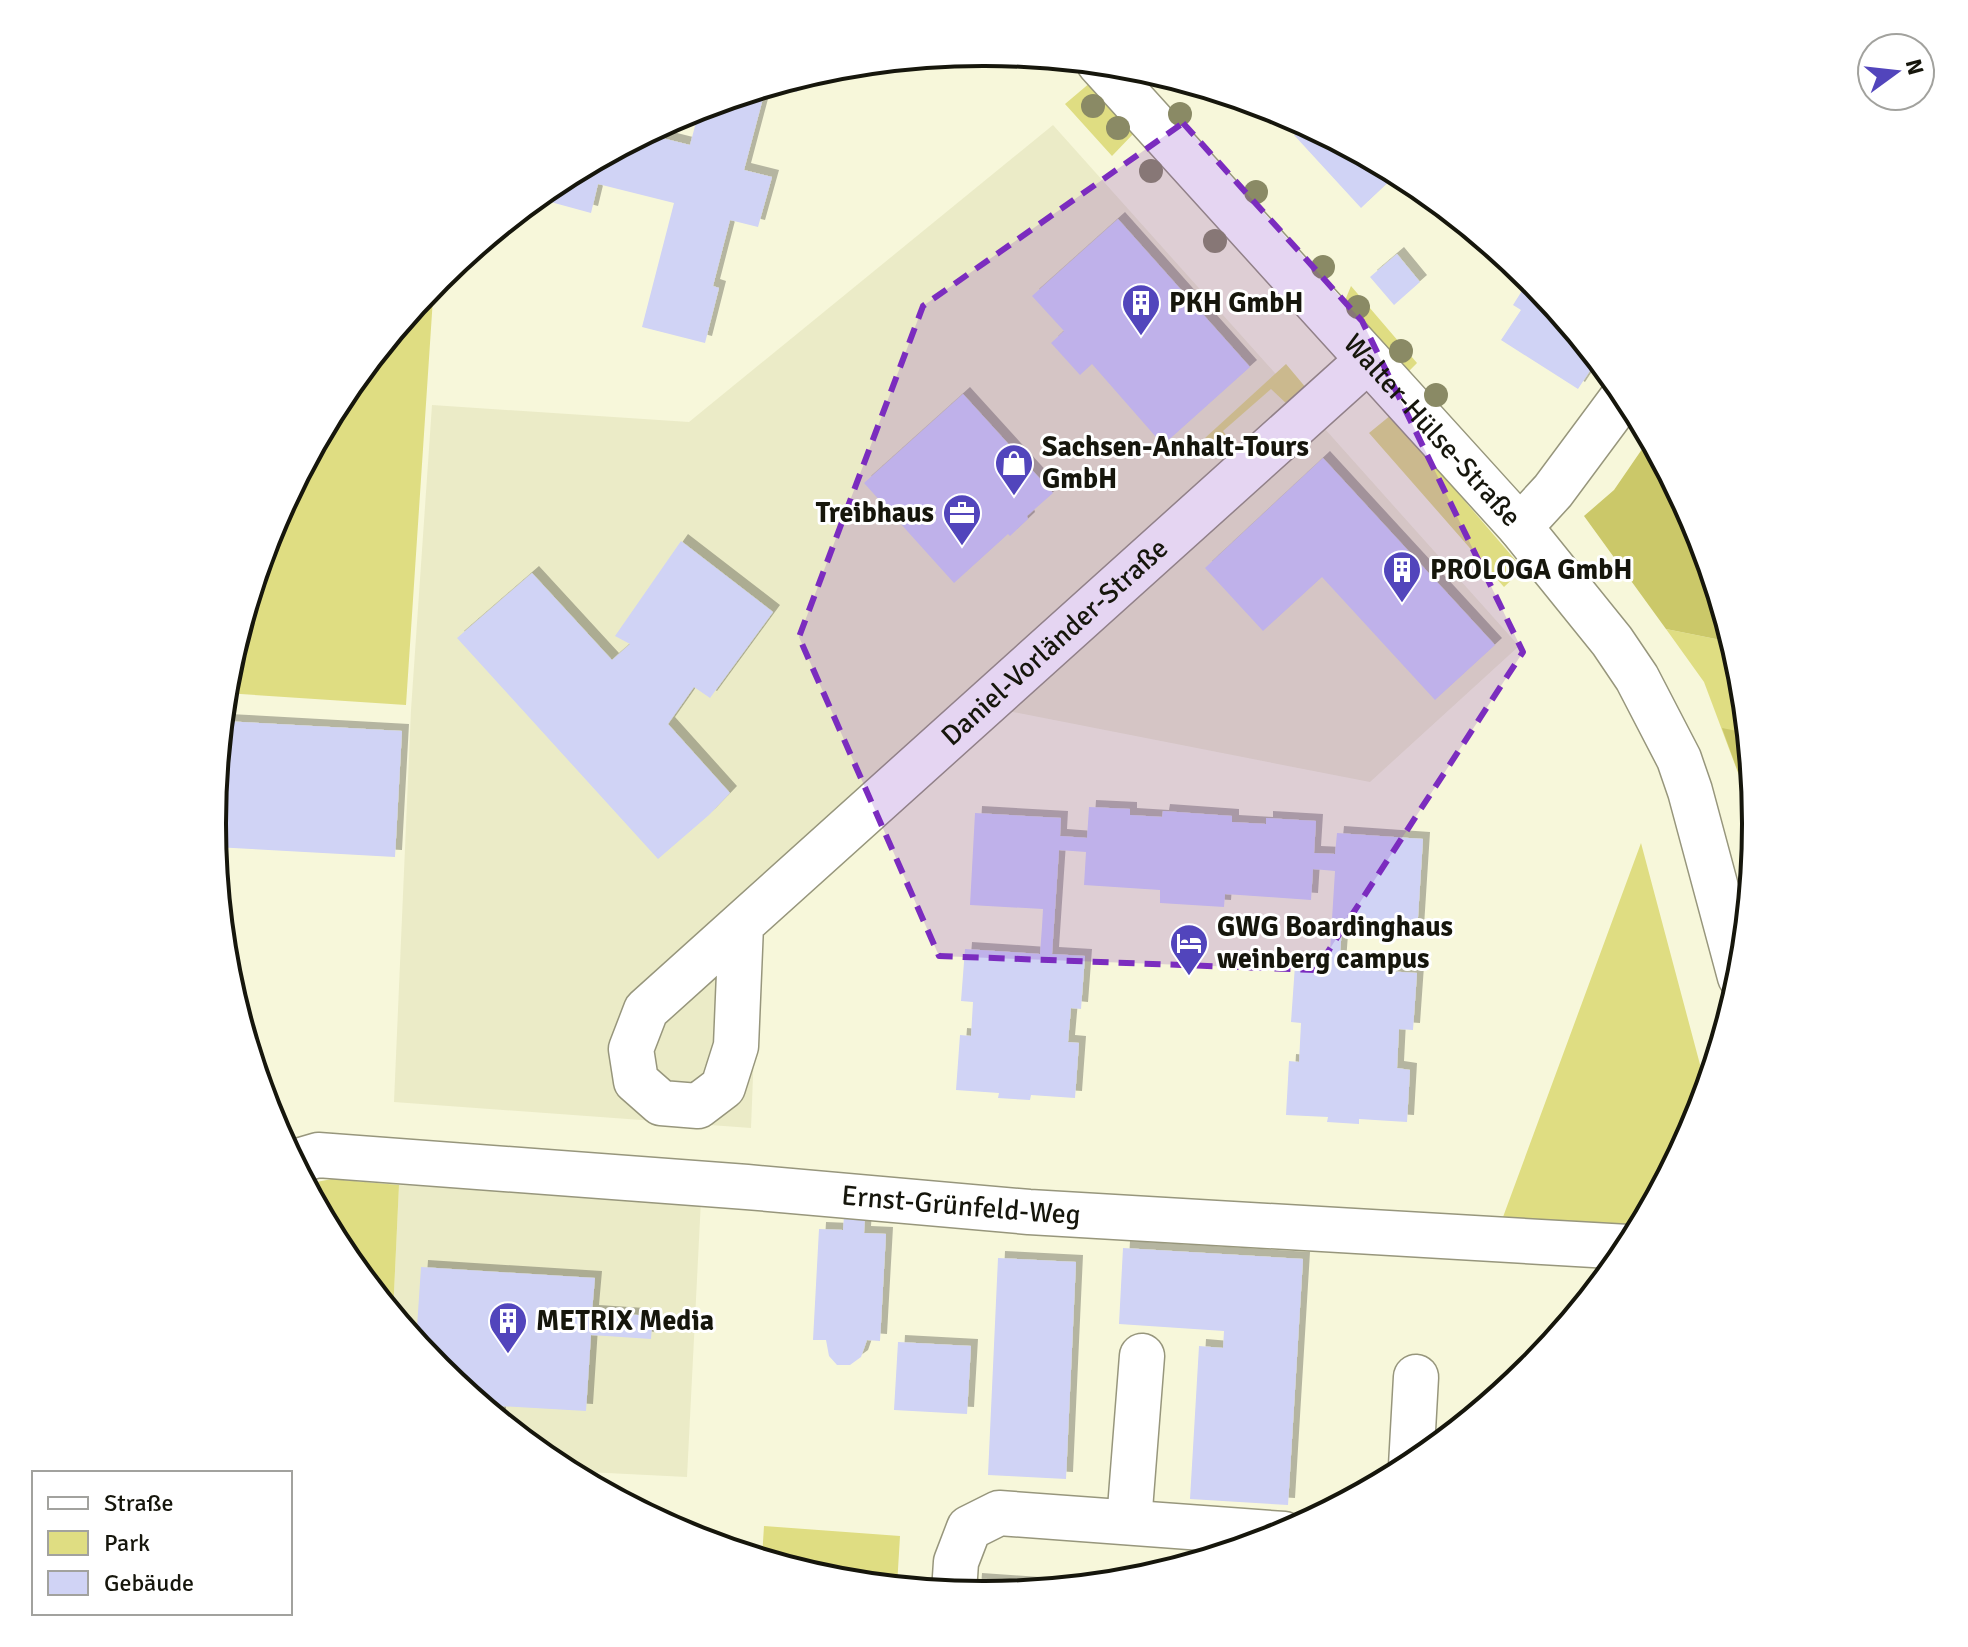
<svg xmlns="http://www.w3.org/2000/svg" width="1968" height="1647" viewBox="0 0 1968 1647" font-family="Signika,sans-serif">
<defs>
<filter id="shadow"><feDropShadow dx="7" dy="-7" stdDeviation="0" flood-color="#0004"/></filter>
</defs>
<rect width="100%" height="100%" fill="#f7f7da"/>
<path fill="#ebebc7" d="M1053,125L1519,646L1370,782L1003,710L759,923L751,1128L394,1102L411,710L432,405L689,422Z
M399,1185L701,1200L687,1477L567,1471L555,1465L438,1369L393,1314Z"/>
<path fill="#dfdd82" d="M1091,82L1135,132L1112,156L1065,104Z
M434,283L406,705L225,693L227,673L271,528L343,395Z
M1351,286L1417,363L1408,372L1344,303Z
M1286,364L1307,389L1289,406L1271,389L1223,431L1240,452L1230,462L1205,438Z
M1391,415L1523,569L1504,587L1369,433Z
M1666,629L1731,642L1741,673L1755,818L1704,682Z
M1641,843L1706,1087L1697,1119L1640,1226L1503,1217Z
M332,1179L399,1185L393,1314L342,1252L306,1184Z
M764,1526L900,1536L897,1586L833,1580L762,1558Z"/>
<path fill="#cbc869" d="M1649,439L1697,529L1731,642L1666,629L1584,516L1614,490Z
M1722,728L1747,733L1755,818Z"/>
<path fill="#d0d3f5" filter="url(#shadow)" d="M800,77L797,92L772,85L789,80Z
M766,87L744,170L772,177L758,227L730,220L713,286L719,288L705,343L642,327L674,203L598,184L591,213L536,198L556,182L646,134L690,145L700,107Z
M1306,125L1335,141L1397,174L1361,208L1294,135Z
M1118,219L1250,367L1163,445L1092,364L1080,375L1051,343L1064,331L1032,296Z
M1397,254L1420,282L1394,305L1370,277Z
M1525,286L1533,291L1536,286L1597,360L1578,389L1501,340L1521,310L1513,305Z
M963,394L1053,493L1027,516L1028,519L1010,536L1008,534L954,583L864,483Z
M1323,458L1495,645L1435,700L1322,577L1263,631L1205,568Z
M681,541L773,612L710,698L694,687L668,724L730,793L709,815L658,859L457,638L532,573L612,660L630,644L615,636Z
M223,721L402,731L395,857L215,847L213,823Z
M1089,807L1130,809V815L1162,817L1163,811L1232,816V822L1266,824V818L1316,821L1314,853L1335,854L1337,833L1423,839L1417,933L1342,928L1339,968L1417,973L1413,1030L1399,1029L1397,1068L1410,1070L1407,1122L1359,1119V1124L1327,1122L1328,1117L1286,1115L1289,1061L1299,1062L1301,1023L1291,1022L1295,965L1329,967L1335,871L1313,869L1311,900L1225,894L1224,907L1160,903V890L1084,885L1086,852L1059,850L1052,954L1085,956L1081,1009L1071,1008L1068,1042L1079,1043L1075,1098L1031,1095L1030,1100L998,1098L999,1093L956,1090L960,1035L971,1036L973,1002L961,1001L965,949L1040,954L1042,926L1043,909L970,905L975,813L1061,818L1060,836L1087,838Z
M844,1216L865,1217L864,1233L886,1234L880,1341L867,1340L861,1357L850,1365H837L829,1356L826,1340H813L819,1229L843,1230Z
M1123,1248L1303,1259L1288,1505L1190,1499L1199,1346L1223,1348L1224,1331L1119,1324Z
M998,1258L1076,1262L1066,1479L988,1475Z
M421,1267L595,1278L592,1312L653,1316L651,1339L591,1335L586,1411L499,1406V1418L438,1369L416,1342Z
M898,1342L971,1346L967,1414L894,1410Z
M975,1580L1062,1586V1587L984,1595L974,1594Z"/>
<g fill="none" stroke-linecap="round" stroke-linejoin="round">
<g stroke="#97967c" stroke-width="47">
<g id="minor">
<path id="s1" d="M1099,63L1520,527L1612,641L1637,678L1679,759L1690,791L1740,977"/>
<path d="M1520,527L1553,491L1625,394"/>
<path id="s2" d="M741,925L736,1046L723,1087L698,1106L661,1103L636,1081L631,1049L646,1010L1368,360"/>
<path id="s3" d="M294,1162L318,1155L747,1187L1029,1212L1628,1247"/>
<path d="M1411,1466L1416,1377"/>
<path d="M1129,1522L1142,1356"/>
<path d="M954,1592L956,1562L969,1528L999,1513L1284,1534"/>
</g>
</g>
<use href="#minor" stroke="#fff" stroke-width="44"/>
</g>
<g fill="#8a8a65">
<circle cx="1093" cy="106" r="12"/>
<circle cx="1180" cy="114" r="12"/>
<circle cx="1118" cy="128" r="12"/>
<circle cx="1151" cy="171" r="12"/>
<circle cx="1256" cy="192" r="12"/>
<circle cx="1215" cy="241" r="12"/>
<circle cx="1323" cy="267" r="12"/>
<circle cx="1358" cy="307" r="12"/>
<circle cx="1401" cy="351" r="12"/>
<circle cx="1436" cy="395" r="12"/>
</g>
<path fill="#7b2cbf" fill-opacity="0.2" stroke="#7b2cbf" stroke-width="6" stroke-dasharray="16 10" stroke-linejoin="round" d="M1183,123L1362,321L1523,652L1316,970L939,956L799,637L923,306Z"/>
<defs>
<g id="building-pin" transform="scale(2)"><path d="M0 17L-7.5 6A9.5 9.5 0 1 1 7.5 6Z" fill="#5245bc" stroke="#fff"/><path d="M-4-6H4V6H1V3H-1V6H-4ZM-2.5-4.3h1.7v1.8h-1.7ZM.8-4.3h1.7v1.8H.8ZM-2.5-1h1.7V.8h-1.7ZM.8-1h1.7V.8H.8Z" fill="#fff"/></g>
<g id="shop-pin" transform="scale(2)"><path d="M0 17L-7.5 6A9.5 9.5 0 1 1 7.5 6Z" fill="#5245bc" stroke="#fff"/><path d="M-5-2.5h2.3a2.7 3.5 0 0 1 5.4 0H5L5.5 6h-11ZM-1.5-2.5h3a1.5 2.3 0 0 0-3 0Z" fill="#fff"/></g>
<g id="office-pin" transform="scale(2)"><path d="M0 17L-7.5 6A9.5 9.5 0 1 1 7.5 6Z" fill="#5245bc" stroke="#fff"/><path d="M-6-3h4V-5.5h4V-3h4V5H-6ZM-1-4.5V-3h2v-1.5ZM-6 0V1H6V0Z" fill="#fff"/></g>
<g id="hotel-pin" transform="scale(2)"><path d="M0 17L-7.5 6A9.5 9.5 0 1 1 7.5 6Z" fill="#5245bc" stroke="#fff"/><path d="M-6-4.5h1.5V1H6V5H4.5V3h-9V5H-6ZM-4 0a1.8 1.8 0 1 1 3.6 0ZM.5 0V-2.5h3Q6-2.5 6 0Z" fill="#fff"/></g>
</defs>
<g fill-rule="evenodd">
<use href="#building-pin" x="1141" y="303"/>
<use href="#shop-pin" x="1014" y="463"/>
<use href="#office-pin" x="962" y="513"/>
<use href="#building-pin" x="1402" y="570"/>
<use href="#hotel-pin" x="1189" y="943"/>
<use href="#building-pin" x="508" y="1321"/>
</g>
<g text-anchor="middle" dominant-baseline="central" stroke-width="6" stroke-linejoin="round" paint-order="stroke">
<g font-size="28" font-weight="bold" fill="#16160c" stroke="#fff" text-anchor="start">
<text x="1169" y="303">PKH GmbH</text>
<text x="1042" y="447">Sachsen-Anhalt-Tours<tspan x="1042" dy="32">GmbH</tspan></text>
<text x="934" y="513" text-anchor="end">Treibhaus</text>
<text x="1430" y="570">PROLOGA GmbH</text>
<text x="1217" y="927">GWG Boardinghaus<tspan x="1217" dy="32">weinberg campus</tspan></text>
<text x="536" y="1321">METRIX Media</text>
</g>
<g font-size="28" fill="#16160c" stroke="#fff">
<text stroke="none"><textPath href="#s1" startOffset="496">Walter-Hülse-Straße</textPath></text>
<text stroke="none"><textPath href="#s2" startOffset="890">Daniel-Vorländer-Straße</textPath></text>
<text stroke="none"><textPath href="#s3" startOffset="670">Ernst-Grünfeld-Weg</textPath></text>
</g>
</g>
<path d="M0 0H1968V1647H0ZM983 66H985A757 757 0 0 1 1742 823V824A757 757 0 0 1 985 1581H983A757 757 0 0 1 226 824V823A757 757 0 0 1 983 66Z" fill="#fff" fill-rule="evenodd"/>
<path fill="none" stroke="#16160c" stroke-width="4" d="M983 66H985A757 757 0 0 1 1742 823V824A757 757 0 0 1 985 1581H983A757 757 0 0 1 226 824V823A757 757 0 0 1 983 66Z"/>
<rect x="32" y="1471" width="260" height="144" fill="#ffffff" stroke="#a2a29e" stroke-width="2"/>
<rect x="48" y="1497" width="40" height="12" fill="#ffffff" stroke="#a2a29e" stroke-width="2"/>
<text x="104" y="1511" font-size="24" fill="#16160c">Straße</text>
<rect x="48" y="1531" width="40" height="24" fill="#dfdd82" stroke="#a2a29e" stroke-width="2"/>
<text x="104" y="1551" font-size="24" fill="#16160c">Park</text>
<rect x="48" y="1571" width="40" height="24" fill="#d0d3f5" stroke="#a2a29e" stroke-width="2"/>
<text x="104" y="1591" font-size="24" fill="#16160c">Gebäude</text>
<g transform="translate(1896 72) rotate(75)"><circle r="38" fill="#ffffff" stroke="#a2a29e" stroke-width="2"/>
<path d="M0-6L14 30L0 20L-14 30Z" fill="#5245bc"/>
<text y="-12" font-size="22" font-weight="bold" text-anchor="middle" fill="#16160c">N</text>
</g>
</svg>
